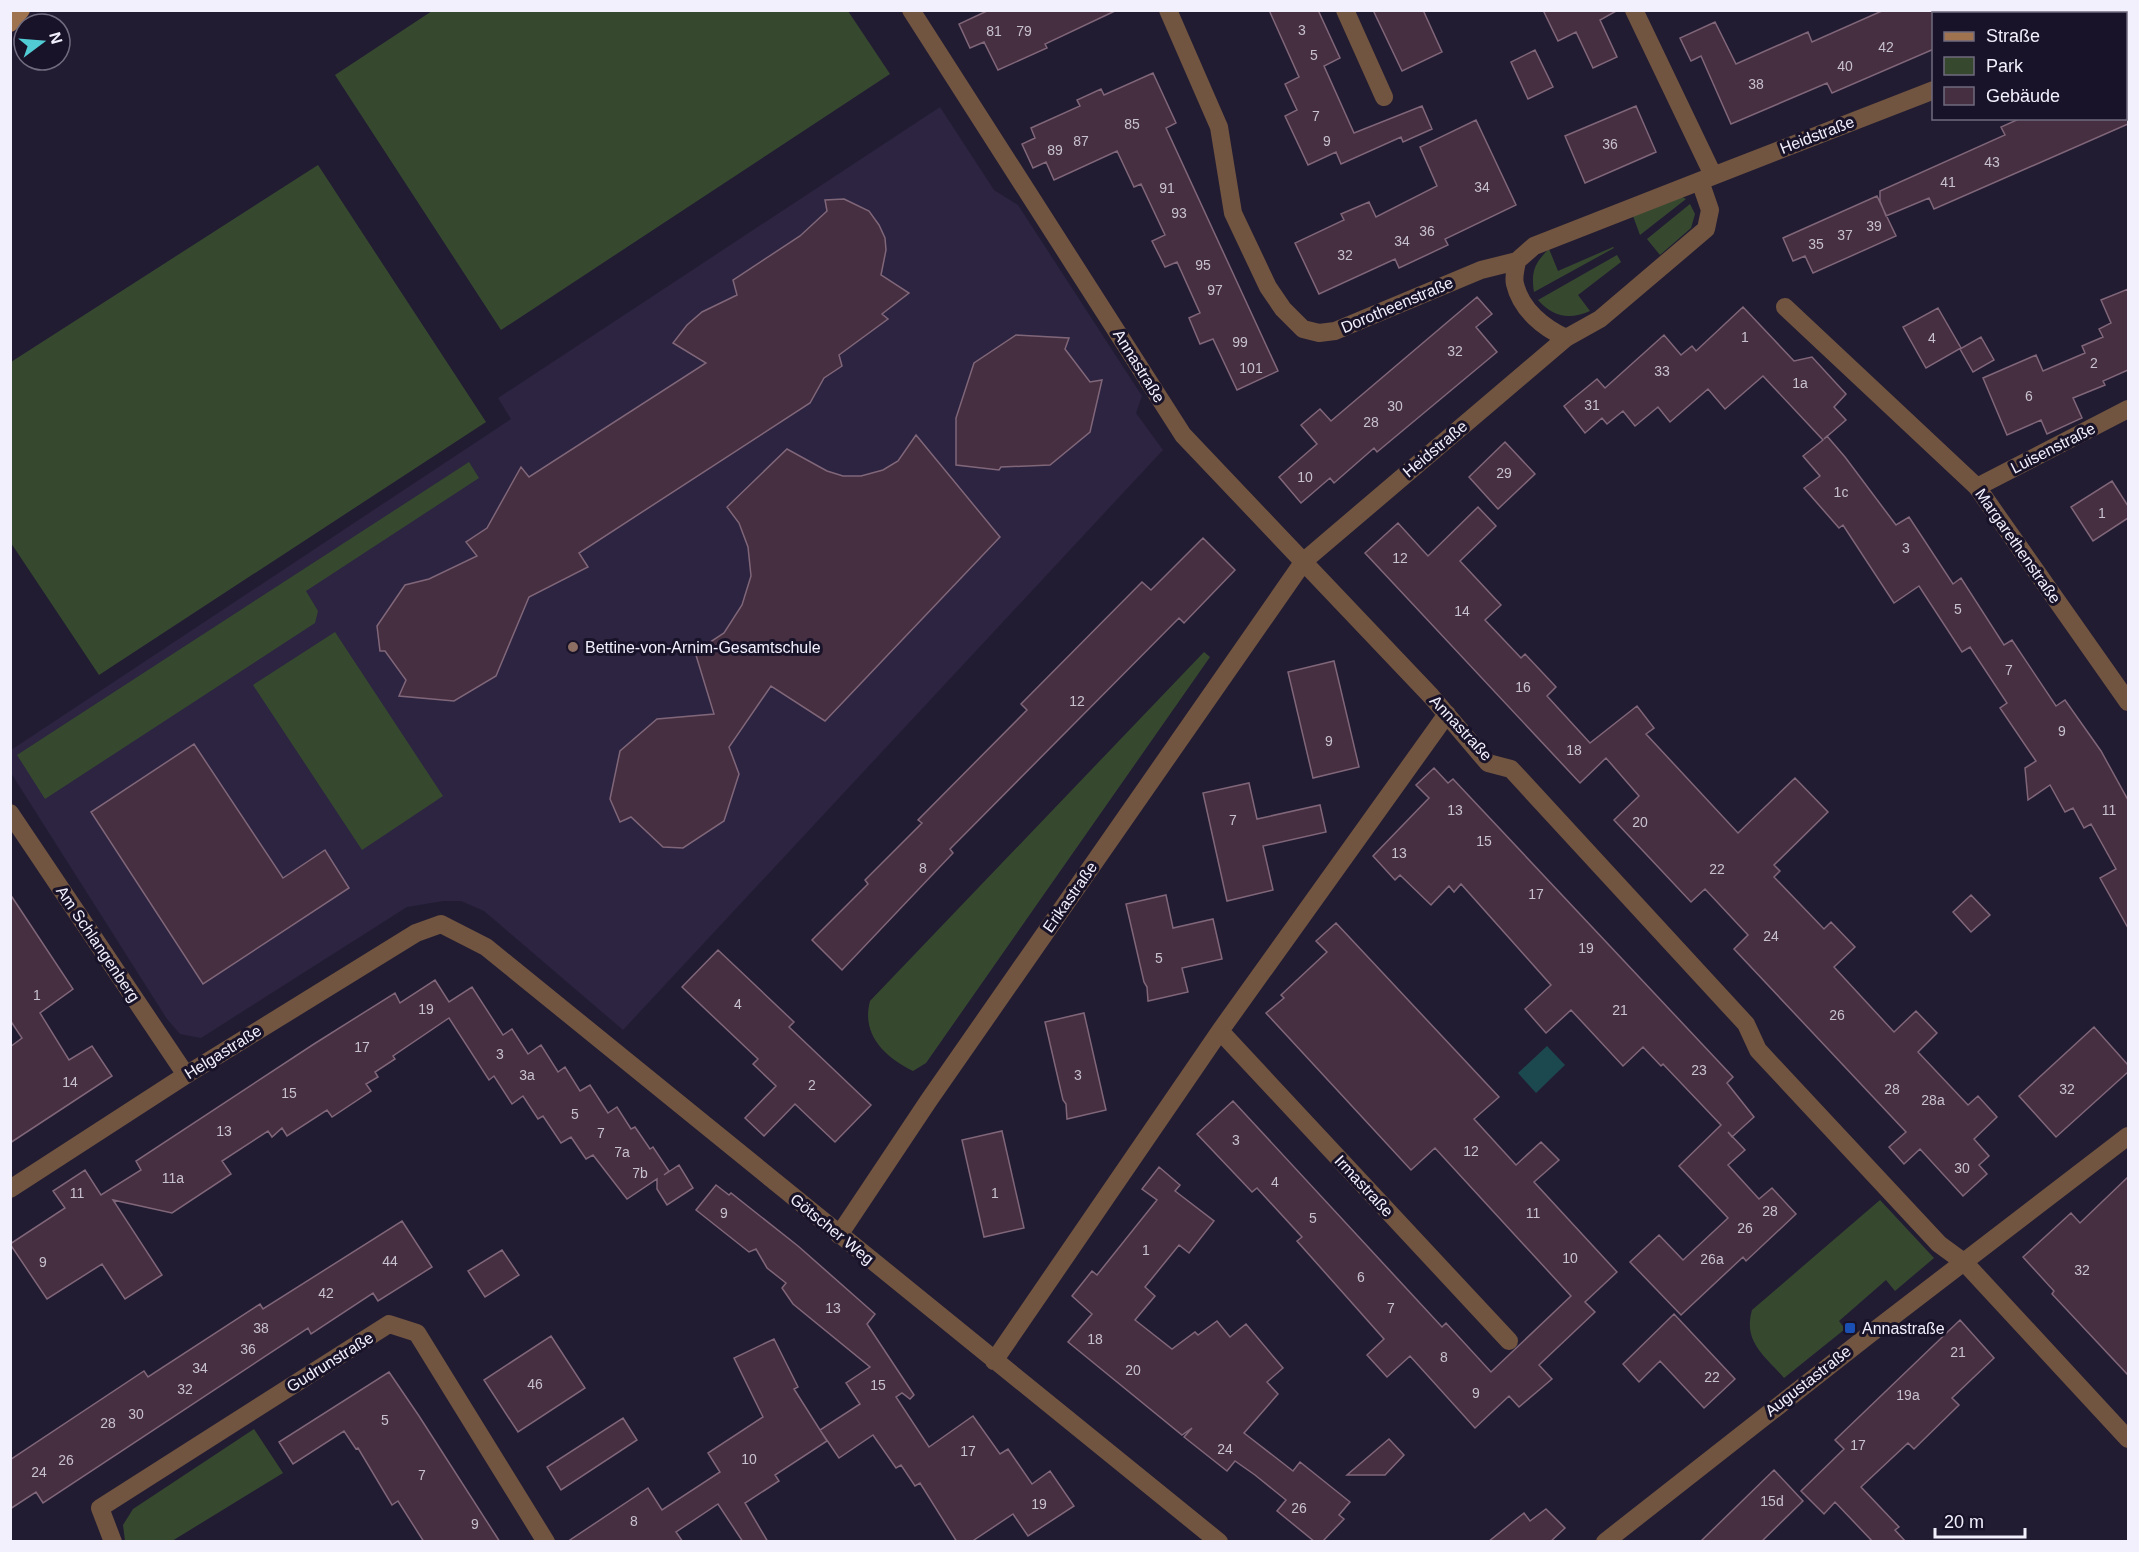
<svg xmlns="http://www.w3.org/2000/svg" width="2139" height="1552" viewBox="0 0 2139 1552" font-family="Helvetica,sans-serif">
<rect width="100%" height="100%" fill="#221c33"/>
<path fill="#2c2441" d="M940,107L994,190L1018,205L1142,396L1136,413L1163,450L623,1030L484,911L461,901H443L407,907L201,1038L180,1034L167,1019L11,773V750L511,419L498,398Z"/>
<path fill="#36492f" d="M432,11H848L890,74L501,330L335,75Z
M318,165L486,422L99,675L11,543V362Z
M1682,197L1686,199L1640,235L1633,216Z
M1690,204L1695,214L1691,228L1660,255L1647,239Z
M1613,247L1614,248L1534,292C1531,273 1534,263 1549,249L1558,271Z
M1617,255L1621,262L1578,295L1590,311C1569,320 1553,317 1538,300Z
M469,462L479,478L306,591L318,611L315,623L45,799L17,755Z
M335,632L443,796L362,850L253,685Z
M1204,652L1210,657L926,1063L913,1071C885,1057 861,1035 870,1001Z
M1880,1200L1934,1258L1895,1291L1886,1280L1839,1321L1845,1329L1784,1378C1764,1355 1743,1342 1752,1310Z
M254,1429L283,1473L172,1541H125L123,1525L133,1509Z"/>
<path fill="#1c484f" d="M1547,1046L1565,1065L1536,1093L1518,1073Z"/>
<path fill="#462f40" stroke="#806679" stroke-width="1.5" d="M989,10H1117L1045,44L1047,48L998,70L984,42L970,48L959,24Z
M1269,10H1318L1340,58L1324,66L1354,133L1422,106L1432,129L1403,142L1401,137L1341,164L1336,152L1308,165L1285,116L1297,110L1285,84L1299,77Z
M1373,10H1423L1442,52L1402,71Z
M1543,10H1618L1600,20L1617,57L1593,68L1576,32L1558,41Z
M1884,10H1934V49L1832,93L1827,83L1731,124L1701,56L1691,61L1680,38L1715,22L1736,64L1808,32L1812,42Z
M1535,50L1553,87L1528,99L1511,62Z
M1153,73L1176,123L1166,128L1278,371L1237,390L1213,339L1200,344L1189,318L1200,313L1177,262L1165,267L1152,241L1165,235L1141,184L1134,187L1117,151L1054,180L1046,162L1033,168L1022,144L1035,138L1031,128L1080,106L1077,100L1101,89L1104,95Z
M1636,106L1656,152L1585,183L1565,136Z
M2021,118H2128V124L1934,209L1929,198L1886,216L1880,201V191L2005,135L2001,127Z
M1476,120L1516,205L1445,239L1448,245L1399,268L1395,259L1319,294L1295,243L1344,220L1341,214L1369,202L1376,217L1437,186L1420,147Z
M1877,196L1896,236L1813,273L1805,256L1793,261L1783,238Z
M844,199L869,211L879,225L885,238L886,250L881,275L909,293L882,314L888,319L839,355L842,366L824,378L810,403L579,553L588,567L529,597L496,676L454,701L399,696L406,680L385,651H380L377,626L405,585L429,579L477,556L466,542L487,528L521,467L529,477L706,363L673,343L687,325L702,312L737,295L733,280L800,236L827,211L825,200Z
M2128,289V370L2103,381L2105,385L2073,398L2082,418L2047,434L2041,420L2007,435L1983,378L2036,355L2043,371L2085,353L2082,346L2103,337L2099,329L2111,323L2101,300Z
M1477,297L1492,314L1476,327L1497,352L1377,452L1374,448L1334,483L1330,478L1301,503L1279,477L1317,444L1301,425L1320,409L1331,421Z
M1743,307L1794,361L1812,357L1846,394L1834,407L1846,420L1824,439L1827,436L1845,457L1896,525L1909,517L1953,584L1961,578L2004,645L2012,640L2056,706L2065,700L2101,751L2128,800V928L2100,878L2116,869L2091,824L2084,828L2073,808L2065,812L2050,785L2028,800L2025,768L2036,761L2000,708L2007,703L1970,647L1962,652L1919,586L1894,603L1843,525L1839,528L1804,488L1820,476L1803,456L1823,440L1763,376L1725,409L1708,389L1670,422L1658,407L1635,426L1623,411L1607,424L1602,418L1585,433L1564,406L1597,379L1605,388L1664,335L1681,355L1692,346L1696,351Z
M1938,308L1961,348L1926,368L1903,327Z
M1016,335L1069,338L1065,349L1090,382L1102,380L1090,432L1050,465L1001,467L999,470L956,465V418L974,363Z
M1981,337L1994,360L1973,372L1960,349Z
M916,435L1000,537L825,721L771,686L729,747L739,774L724,821L683,848L663,847L631,817L620,822L610,799L620,751L657,719L714,714L695,652L724,633L742,605L751,576L748,547L739,523L727,507L787,449L827,471L843,476H861L883,470L898,461Z
M1505,442L1535,474L1498,509L1469,477Z
M2112,481L2128,506V518L2093,541L2071,507Z
M1478,507L1496,526L1460,561L1501,605L1485,620L1521,658L1525,654L1556,687L1547,696L1590,743L1637,706L1654,728L1646,734L1738,833L1795,778L1828,812L1774,865L1780,871L1774,877L1824,929L1831,922L1855,947L1834,967L1894,1032L1916,1011L1937,1033L1918,1052L1968,1105L1978,1096L1997,1117L1974,1139L1989,1156L1979,1165L1987,1174L1963,1196L1920,1149L1904,1164L1889,1147L1906,1132L1734,949L1748,935L1705,889L1691,902L1614,820L1639,796L1606,758L1580,783L1365,553L1398,523L1428,556Z
M1203,538L1235,570L1184,623L1179,618L950,849L953,853L842,970L812,940L868,884L865,880L922,823L918,820L1027,710L1021,704L1142,582L1151,590Z
M1334,661L1359,767L1313,778L1288,672Z
M194,744L283,878L325,850L349,888L203,984L91,812Z
M1434,768L1448,783L1453,779L1733,1077L1727,1083L1754,1117L1732,1137L1728,1132L1745,1150L1728,1165L1759,1199L1772,1188L1796,1214L1746,1261L1743,1257L1681,1315L1630,1262L1659,1235L1683,1260L1728,1218L1679,1166L1721,1125L1663,1064L1661,1066L1643,1047L1623,1066L1571,1010L1546,1033L1525,1009L1551,985L1461,884L1454,892L1449,886L1431,905L1400,875L1395,880L1373,856L1429,798L1416,785Z
M1249,783L1257,819L1320,805L1326,832L1263,846L1273,890L1227,901L1203,793Z
M10,894L73,989L40,1013L69,1060L92,1046L112,1076L10,1143V1047L22,1038L10,1020Z
M1166,895L1173,928L1213,919L1222,959L1182,968L1188,992L1148,1001L1147,987L1144,982L1126,904Z
M1971,895L1990,915L1971,932L1953,912Z
M1336,923L1499,1097L1474,1119L1516,1165L1541,1142L1559,1160L1534,1182L1617,1272L1585,1302L1595,1312L1539,1365L1552,1379L1519,1407L1509,1396L1475,1428L1410,1356L1387,1377L1367,1355L1384,1339L1297,1241L1302,1237L1257,1188L1252,1192L1197,1134L1233,1101L1442,1327L1446,1323L1491,1372L1571,1296L1435,1148L1411,1170L1266,1013L1284,998L1281,995L1327,952L1316,941Z
M718,950L794,1022L789,1027L871,1105L835,1142L795,1104L764,1136L745,1118L776,1086L753,1064L758,1059L682,987Z
M435,980L449,1002L472,987L503,1035L512,1029L528,1054L541,1045L558,1072L565,1067L580,1091L590,1085L608,1113L617,1107L631,1129L635,1127L650,1149L653,1147L669,1171L664,1175L679,1165L693,1188L667,1205L657,1189V1179L627,1199L593,1155L586,1159L571,1137L561,1143L543,1116L538,1119L523,1096L512,1104L494,1076L489,1080L449,1018L393,1056L395,1059L375,1072L378,1077L366,1084L371,1091L332,1117L327,1110L287,1136L282,1128L272,1137L268,1131L222,1161L231,1174L172,1213L113,1200L162,1275L125,1299L102,1264L47,1299L10,1244L65,1208L53,1191L85,1170L101,1195L141,1170L136,1161L314,1044L395,993L400,1003Z
M1084,1013L1106,1110L1067,1119L1066,1104L1063,1100L1045,1022Z
M2094,1027L2128,1065V1072L2056,1137L2019,1096Z
M1002,1131L1024,1228L984,1237L962,1140Z
M1159,1167L1180,1185L1175,1191L1214,1221L1189,1253L1179,1245L1145,1287L1155,1296L1135,1320L1172,1349L1195,1332L1198,1335L1217,1321L1230,1337L1246,1324L1283,1368L1267,1382L1278,1394L1244,1433L1293,1471L1300,1462L1350,1502L1339,1515L1344,1519L1322,1542H1315L1277,1511L1286,1500L1255,1475L1235,1461L1227,1471L1184,1437L1192,1428L1182,1435L1068,1342L1092,1314L1072,1296L1092,1271L1097,1275L1157,1200L1142,1189Z
M2128,1177V1375L2052,1294L2054,1291L2023,1257L2071,1213L2080,1223Z
M716,1185L729,1195L731,1193L798,1246L875,1314L867,1324L914,1395L910,1399L902,1393L896,1397L929,1447L973,1416L1000,1454L1008,1449L1032,1484L1050,1471L1074,1506L1028,1536L1013,1514L971,1542H957L920,1483L915,1486L901,1465L896,1468L873,1435L839,1458L820,1430L860,1404L846,1383L870,1367L793,1304L782,1288L786,1283L767,1268L756,1249L749,1252L696,1210Z
M402,1221L432,1267L378,1301L373,1293L311,1334L308,1328L43,1503L36,1492L10,1509V1460L144,1371L148,1377L260,1304L263,1309Z
M502,1250L519,1275L485,1297L468,1271Z
M1674,1314L1735,1379L1704,1408L1660,1361L1639,1382L1623,1364Z
M1960,1320L1994,1358L1952,1398L1959,1405L1914,1449L1908,1443L1861,1487L1899,1527L1895,1530L1906,1542H1873L1835,1502L1824,1514L1801,1491L1844,1449L1835,1440Z
M551,1336L585,1388L518,1432L484,1380Z
M774,1339L798,1387L794,1389L827,1441L775,1475L779,1481L745,1503L768,1542H743L718,1504L676,1532L683,1542H567L648,1488L662,1510L720,1472L708,1453L763,1417L734,1358Z
M389,1372L419,1416L500,1542H424L398,1501L392,1505L358,1448L356,1449L344,1431L293,1464L279,1442Z
M623,1418L637,1440L561,1490L547,1467Z
M1389,1439L1404,1455L1385,1475H1347Z
M1774,1470L1803,1501L1761,1542H1700Z
M1546,1509L1565,1528L1550,1542H1488L1524,1513L1530,1521Z"/>
<g fill="none" stroke-linecap="round" stroke-linejoin="round">
<path stroke="#715540" stroke-width="18" d="M911,10L1183,435L1431,696L1488,763L1511,769L1746,1024L1758,1050L1939,1244L1965,1263L2128,1439
M1168,10L1219,127L1233,213L1268,287L1283,309L1303,329L1319,333L1335,331L1481,270L1517,261
M1345,10L1384,97
M1634,10L1713,175
M2126,16L2128,15
M1785,307L1977,487L2128,702
M1566,338C1544,328 1521,310 1515,284C1513,277 1516,268 1517,261L1534,246L1700,181
M1977,487L2128,409
M10,813L186,1075
M1220,1031L1509,1341
M10,1189L186,1075L416,933L441,924L486,947L1219,1542
M839,1235L929,1100L1304,561L1566,338L1600,319L1706,229L1710,210L1700,181L1934,90
M994,1361L1220,1031L1447,714
M113,1542L100,1508L389,1324L417,1333L546,1542
M1605,1542L1870,1334L2128,1136"/>
<path stroke="#9f7250" stroke-width="18" d="M10,23L21,10"/>
</g>
<circle fill="#8d6e63" stroke="#191329" stroke-width="2" cx="573" cy="647" r="6"/>
<rect fill="#1a4fb4" stroke="#191329" stroke-width="2" x="1844" y="1322" width="12" height="12" rx="3"/>
<g text-anchor="middle" dominant-baseline="central" stroke-width="6" stroke-linejoin="round" paint-order="stroke">
<g font-size="14" fill="#c7c0ce">
<text x="1302" y="30">3</text>
<text x="994" y="31">81</text>
<text x="1024" y="31">79</text>
<text x="1886" y="47">42</text>
<text x="1314" y="55">5</text>
<text x="1845" y="66">40</text>
<text x="1756" y="84">38</text>
<text x="1316" y="116">7</text>
<text x="1132" y="124">85</text>
<text x="1081" y="141">87</text>
<text x="1327" y="141">9</text>
<text x="1610" y="144">36</text>
<text x="1055" y="150">89</text>
<text x="1992" y="162">43</text>
<text x="1948" y="182">41</text>
<text x="1482" y="187">34</text>
<text x="1167" y="188">91</text>
<text x="1179" y="213">93</text>
<text x="1874" y="226">39</text>
<text x="1427" y="231">36</text>
<text x="1845" y="235">37</text>
<text x="1402" y="241">34</text>
<text x="1816" y="244">35</text>
<text x="1345" y="255">32</text>
<text x="1203" y="265">95</text>
<text x="1215" y="290">97</text>
<text x="1745" y="337">1</text>
<text x="1932" y="338">4</text>
<text x="1240" y="342">99</text>
<text x="1455" y="351">32</text>
<text x="2094" y="363">2</text>
<text x="1251" y="368">101</text>
<text x="1662" y="371">33</text>
<text x="1800" y="383">1a</text>
<text x="2029" y="396">6</text>
<text x="1592" y="405">31</text>
<text x="1395" y="406">30</text>
<text x="1371" y="422">28</text>
<text x="1504" y="473">29</text>
<text x="1305" y="477">10</text>
<text x="1841" y="492">1c</text>
<text x="2102" y="513">1</text>
<text x="1906" y="548">3</text>
<text x="1400" y="558">12</text>
<text x="1958" y="609">5</text>
<text x="1462" y="611">14</text>
<text x="2009" y="670">7</text>
<text x="1523" y="687">16</text>
<text x="1077" y="701">12</text>
<text x="2062" y="731">9</text>
<text x="1329" y="741">9</text>
<text x="1574" y="750">18</text>
<text x="1455" y="810">13</text>
<text x="2109" y="810">11</text>
<text x="1233" y="820">7</text>
<text x="1640" y="822">20</text>
<text x="1484" y="841">15</text>
<text x="1399" y="853">13</text>
<text x="923" y="868">8</text>
<text x="1717" y="869">22</text>
<text x="1536" y="894">17</text>
<text x="1771" y="936">24</text>
<text x="1586" y="948">19</text>
<text x="1159" y="958">5</text>
<text x="37" y="995">1</text>
<text x="738" y="1004">4</text>
<text x="426" y="1009">19</text>
<text x="1620" y="1010">21</text>
<text x="1837" y="1015">26</text>
<text x="362" y="1047">17</text>
<text x="500" y="1054">3</text>
<text x="1699" y="1070">23</text>
<text x="527" y="1075">3a</text>
<text x="1078" y="1075">3</text>
<text x="70" y="1082">14</text>
<text x="812" y="1085">2</text>
<text x="1892" y="1089">28</text>
<text x="2067" y="1089">32</text>
<text x="289" y="1093">15</text>
<text x="1933" y="1100">28a</text>
<text x="575" y="1114">5</text>
<text x="224" y="1131">13</text>
<text x="601" y="1133">7</text>
<text x="1236" y="1140">3</text>
<text x="1471" y="1151">12</text>
<text x="622" y="1152">7a</text>
<text x="1962" y="1168">30</text>
<text x="640" y="1173">7b</text>
<text x="173" y="1178">11a</text>
<text x="1275" y="1182">4</text>
<text x="77" y="1193">11</text>
<text x="995" y="1193">1</text>
<text x="1770" y="1211">28</text>
<text x="724" y="1213">9</text>
<text x="1533" y="1213">11</text>
<text x="1313" y="1218">5</text>
<text x="1745" y="1228">26</text>
<text x="1146" y="1250">1</text>
<text x="1570" y="1258">10</text>
<text x="1712" y="1259">26a</text>
<text x="390" y="1261">44</text>
<text x="43" y="1262">9</text>
<text x="2082" y="1270">32</text>
<text x="1361" y="1277">6</text>
<text x="326" y="1293">42</text>
<text x="833" y="1308">13</text>
<text x="1391" y="1308">7</text>
<text x="261" y="1328">38</text>
<text x="1095" y="1339">18</text>
<text x="248" y="1349">36</text>
<text x="1958" y="1352">21</text>
<text x="1444" y="1357">8</text>
<text x="200" y="1368">34</text>
<text x="1133" y="1370">20</text>
<text x="1712" y="1377">22</text>
<text x="535" y="1384">46</text>
<text x="878" y="1385">15</text>
<text x="185" y="1389">32</text>
<text x="1476" y="1393">9</text>
<text x="1908" y="1395">19a</text>
<text x="136" y="1414">30</text>
<text x="385" y="1420">5</text>
<text x="108" y="1423">28</text>
<text x="1858" y="1445">17</text>
<text x="1225" y="1449">24</text>
<text x="968" y="1451">17</text>
<text x="749" y="1459">10</text>
<text x="66" y="1460">26</text>
<text x="39" y="1472">24</text>
<text x="422" y="1475">7</text>
<text x="1772" y="1501">15d</text>
<text x="1039" y="1504">19</text>
<text x="1299" y="1508">26</text>
<text x="634" y="1521">8</text>
<text x="475" y="1524">9</text>
</g>
<g font-size="16" fill="#f2f0fd" stroke="#191329">
<text transform="translate(1817 135) rotate(-21)">Heidstraße</text>
<text transform="translate(1397 305) rotate(-23)">Dorotheenstraße</text>
<text transform="translate(1139 366) rotate(58)">Annastraße</text>
<text transform="translate(2053 448) rotate(-27)">Luisenstraße</text>
<text transform="translate(1435 449) rotate(-40)">Heidstraße</text>
<text transform="translate(2018 546) rotate(55)">Margarethenstraße</text>
<text transform="translate(1461 728) rotate(47)">Annastraße</text>
<text transform="translate(1070 897) rotate(-55)">Erikastraße</text>
<text transform="translate(98 944) rotate(56)">Am Schlangenberg</text>
<text transform="translate(223 1052) rotate(-32)">Helgastraße</text>
<text transform="translate(1364 1186) rotate(47)">Irmastraße</text>
<text transform="translate(832 1229) rotate(39)">Götscher Weg</text>
<text transform="translate(330 1362) rotate(-32)">Gudrunstraße</text>
<text transform="translate(1808 1381) rotate(-38)">Augustastraße</text>
</g>
<g font-size="16" fill="#f2f0fd" stroke="#191329" text-anchor="start">
<text x="585" y="647">Bettine-von-Arnim-Gesamtschule</text>
<text x="1862" y="1328">Annastraße</text>
</g>
</g>
<rect width="2139" height="1552" fill="none" stroke="#f2f0fd" stroke-width="24"/>
<rect x="1932" y="12" width="195" height="108" fill="#191329" stroke="#706b7e" stroke-width="1.5"/>
<rect x="1944" y="32" width="30" height="9" fill="#9f7250" stroke="#706b7e" stroke-width="1.5"/>
<text x="1986" y="42" font-size="18" fill="#f2f0fd">Straße</text>
<rect x="1944" y="57" width="30" height="18" fill="#36492f" stroke="#706b7e" stroke-width="1.5"/>
<text x="1986" y="72" font-size="18" fill="#f2f0fd">Park</text>
<rect x="1944" y="87" width="30" height="18" fill="#462f40" stroke="#706b7e" stroke-width="1.5"/>
<text x="1986" y="102" font-size="18" fill="#f2f0fd">Gebäude</text>
<g transform="translate(42 42) rotate(74)"><circle r="28" fill="#191329" stroke="#706b7e" stroke-width="1.5"/>
<path d="M0-4.5L10 22L0 15L-10 22Z" fill="#51ccd4"/>
<text y="-9" font-size="16" font-weight="bold" text-anchor="middle" fill="#f2f0fd">N</text>
</g>
<path d="M1935 1528v9h90v-9" fill="none" stroke="#f2f0fd" stroke-width="3"/>
<text x="1944" y="1528" font-size="18" fill="#f2f0fd" stroke="#191329" stroke-width="4.5" paint-order="stroke">20 m</text>
</svg>
